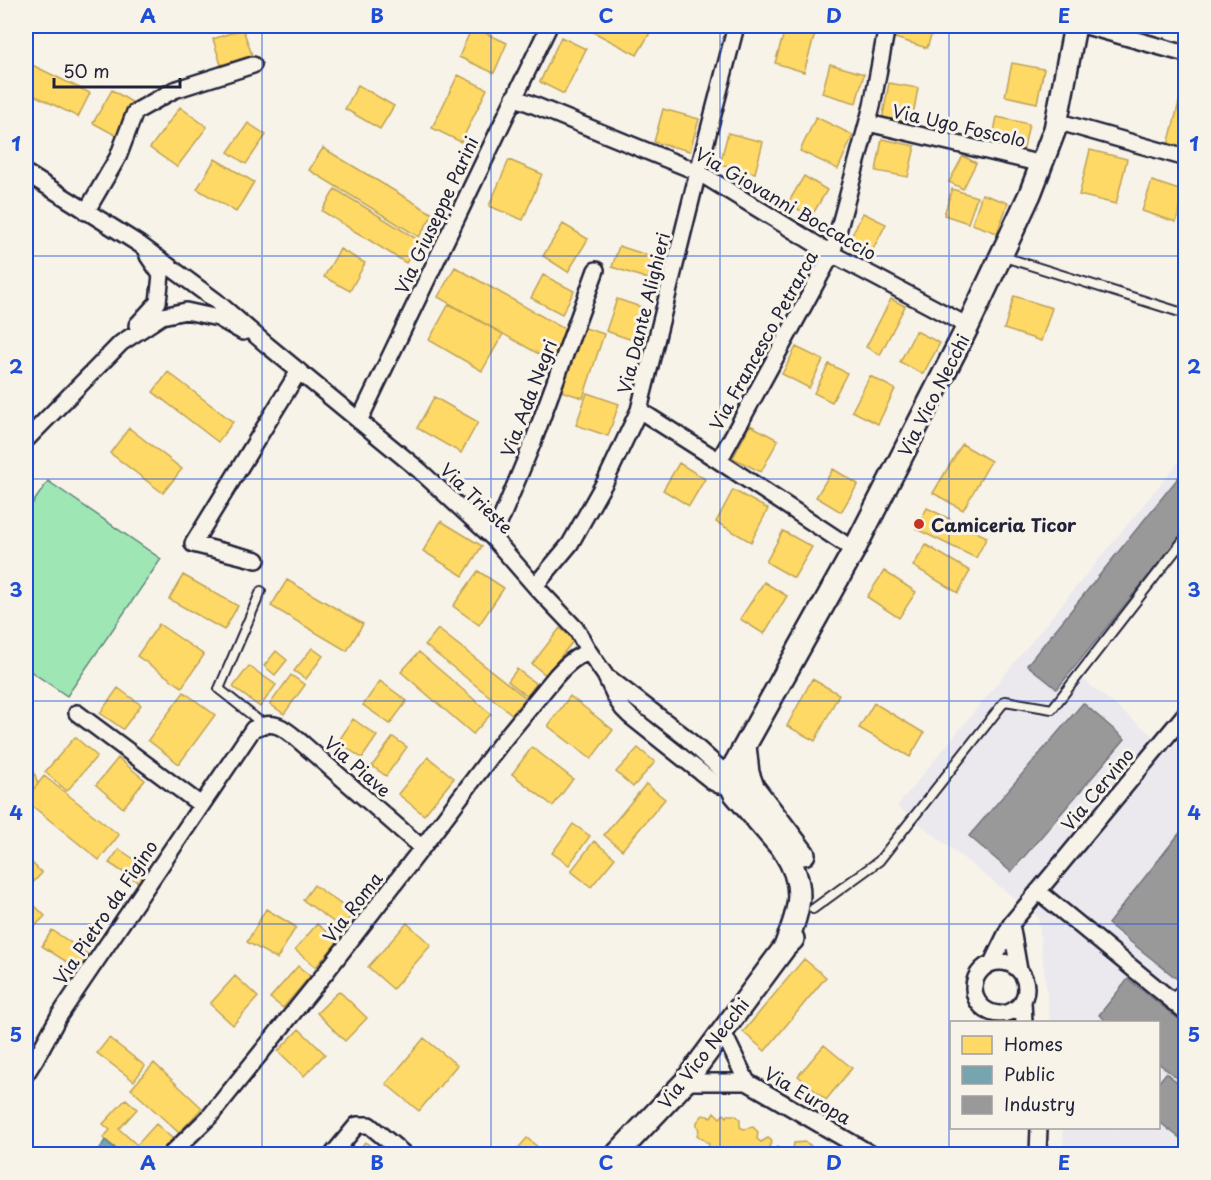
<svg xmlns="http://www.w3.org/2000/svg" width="1211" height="1180" viewBox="0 0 1211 1180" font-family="'Playpen Sans',sans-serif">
<rect width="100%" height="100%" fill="#f7f3e8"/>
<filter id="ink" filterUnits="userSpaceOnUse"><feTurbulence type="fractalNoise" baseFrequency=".0167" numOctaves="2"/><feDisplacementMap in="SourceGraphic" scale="12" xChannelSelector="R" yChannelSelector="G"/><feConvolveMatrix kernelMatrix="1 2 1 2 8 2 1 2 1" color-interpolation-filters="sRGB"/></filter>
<g filter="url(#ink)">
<path fill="#ebe9ee" d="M1185,454V549L1083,679L1170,750L1185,726V1154H1065L1062,1128H1158V1022H1050L1038,917L897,806Z"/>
<path fill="#9ee7b5" stroke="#608478" stroke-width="1.5" d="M48,481L161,559L67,696L26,668V513Z"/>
<path fill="#ffd966" stroke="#bda259" stroke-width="1.5" d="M582,26H654L637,55Z
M786,26H800L816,30L804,72L775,63Z
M899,26H934L927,48L895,38Z
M1167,26H1186V31Z
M472,27L507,43L494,73L459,57Z
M243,29L252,55L221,65L213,39Z
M561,37L586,49L564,94L540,82Z
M1012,63L1044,69L1037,103L1005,96Z
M30,64L90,93L78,117L26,91V74Z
M830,64L864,74L856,103L822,93Z
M458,75L487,89L461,142L432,128Z
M889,83L918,88L911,126L882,120Z
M358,85L394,106L380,129L345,109Z
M1183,87H1186V150L1168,145Z
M112,90L135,104L117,136L93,123Z
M26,101L33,104L26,120Z
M180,107L207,127L177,167L150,148Z
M663,109L699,119L690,151L654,142Z
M816,117L853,135L838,169L800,151Z
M997,117L1029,124L1023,152L991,145Z
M248,123L266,135L246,164L228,152Z
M728,133L763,142L755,173L720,164Z
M882,139L915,146L908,177L876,171Z
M323,148L433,214L419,237L309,170Z
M1090,150L1127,159L1116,204L1079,195Z
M963,156L976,163L963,189L949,182Z
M215,159L254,182L236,212L197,189Z
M509,160L542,174L523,220L489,206Z
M804,176L827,190L811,217L788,203Z
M1152,181L1185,192L1176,222L1142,211Z
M335,189L420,241L406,263L322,211Z
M952,189L977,197L968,223L944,215Z
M982,194L1008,203L997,233L972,224Z
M863,213L886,224L869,257L847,245Z
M563,224L588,239L568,272L543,256Z
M619,246L656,258L648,279L612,267Z
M340,249L365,263L350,291L324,277Z
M455,267L568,331L551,361L438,297Z
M543,275L574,291L562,314L531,298Z
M1014,296L1052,308L1041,341L1004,329Z
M617,299L650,310L638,342L606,331Z
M891,299L905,306L880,355L866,347Z
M449,304L503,334L482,371L429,340Z
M582,327L604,334L583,398L561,391Z
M916,331L940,343L923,374L900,362Z
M796,347L823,360L809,388L782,374Z
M829,364L847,373L832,402L814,393Z
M168,372L233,422L218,442L153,392Z
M870,376L895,389L878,424L852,411Z
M587,393L619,404L608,436L576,425Z
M434,397L478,422L461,453L417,428Z
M750,425L778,440L761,472L733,458Z
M129,428L182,469L163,493L110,453Z
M962,444L991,461L963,510L933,493Z
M679,463L705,479L689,506L663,490Z
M833,469L858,484L841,512L816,497Z
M733,490L768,509L751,542L716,522Z
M927,508L987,537L976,558L916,529Z
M441,521L482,546L463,576L423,551Z
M783,531L812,547L794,578L766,562Z
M926,545L970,571L958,593L913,566Z
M478,571L504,588L479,625L453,606Z
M884,571L916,592L899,618L867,597Z
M183,575L238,606L224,630L169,599Z
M287,580L363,624L347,651L271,606Z
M764,582L787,596L764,634L740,619Z
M159,624L204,655L182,687L137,656Z
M560,628L574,640L546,675L532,664Z
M438,629L526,698L513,715L425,645Z
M312,648L323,656L306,679L294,671Z
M276,651L287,660L275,675L264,666Z
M419,652L491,714L473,734L401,672Z
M249,666L276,685L260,707L233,687Z
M517,669L536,684L527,696L508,681Z
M291,675L305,685L284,714L270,704Z
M812,679L839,694L815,741L787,726Z
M380,681L407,701L390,724L363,705Z
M118,688L141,705L123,729L100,713Z
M184,692L215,715L179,764L148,740Z
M570,696L613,730L591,759L548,726Z
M874,703L924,733L910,757L859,728Z
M353,719L377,736L362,758L338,742Z
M75,737L97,756L67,791L45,772Z
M393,737L407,747L386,776L372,766Z
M532,747L573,779L553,806L512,774Z
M638,748L655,762L633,787L616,772Z
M428,757L454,778L424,815L398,794Z
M118,758L145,780L123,808L96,785Z
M32,766L38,784L26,798V769Z
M44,776L119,835L99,860L26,801V799Z
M646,784L665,799L622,850L604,835Z
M573,824L590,836L569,865L552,853Z
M594,841L615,858L591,887L571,871Z
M119,849L150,870L141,884L109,863Z
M26,857L42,873L26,890Z
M314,885L353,913L342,928L303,900Z
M27,898L45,916L32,929L26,923V900Z
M266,909L296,927L277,959L247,942Z
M407,923L431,945L393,989L368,967Z
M317,924L338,941L316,967L295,950Z
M52,930L92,957L82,972L42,946Z
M804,959L826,977L765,1051L743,1032Z
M298,966L310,976L283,1008L270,998Z
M235,976L258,997L233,1025L210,1004Z
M339,991L367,1018L345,1041L317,1013Z
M299,1029L325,1054L304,1076L278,1051Z
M109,1038L145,1066L134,1081L97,1053Z
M424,1038L457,1065L419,1111L386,1084Z
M824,1045L852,1068L826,1100L798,1076Z
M154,1063L202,1108L179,1133L131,1089Z
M126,1099L137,1109L119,1129L137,1145L156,1124L173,1139L157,1154H122L103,1138L110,1130L103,1124Z
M714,1112L720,1118L724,1114L727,1117L728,1115H735L740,1119V1127L744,1129L753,1127L758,1132L757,1139L761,1142L768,1138L772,1141L769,1147L774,1150L777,1147L782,1149L785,1150L787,1154H727L716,1148L712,1151L710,1150L708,1147L709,1144L697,1135L699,1130L697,1126V1122L701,1117L703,1115L711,1117Z
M527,1138L546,1154H513Z
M365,1142L382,1154H356Z
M805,1142L810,1145L813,1149L820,1148L828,1154H795L793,1149L794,1143Z"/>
<path fill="#76a5af" stroke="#5d7e8c" stroke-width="1.5" d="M105,1140L122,1154H97Z"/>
<path fill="#999" stroke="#75757d" stroke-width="1.5" d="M1186,468V529L1057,689L1027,665Z
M1083,703L1125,739L1011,872L969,836Z
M1186,825V977L1181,982L1108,924Z
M1128,979L1186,1025V1085L1158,1063V1022H1108L1099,1015Z
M1166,1073L1186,1089V1143L1158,1121V1083Z"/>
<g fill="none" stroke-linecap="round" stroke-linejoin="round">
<g stroke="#22223b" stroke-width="12">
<path id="lane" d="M1004,257L1186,314
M261,591L219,689L263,724
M813,909L879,861L1005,701L1052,709L1186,537"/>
</g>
<g stroke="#22223b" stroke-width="20">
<path id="street" d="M1086,26L1186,54
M514,97L698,172L832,254L968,326
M1056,121L1186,158
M868,123L1042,164
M26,173L139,244L216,301L267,345L419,470L493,538L535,586L577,630L589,652L605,675L617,700L623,709L630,716L713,782L719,785L730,786L737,780
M86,212L118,157L135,112L174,90L253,65
M137,325L158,302L161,275L148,256
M639,410L719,461L854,550
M359,421L549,26
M26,440L121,343L162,316L186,311L218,318L243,332
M719,461L832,254L872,106L887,26
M493,538L533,442L596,270
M257,560L193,544L299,371
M535,586L570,544L606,480L639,410L698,172L736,26
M610,679L684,736L735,782
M77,713L201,805
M1038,891L1186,1012
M1011,924L1019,970
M974 988a26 26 0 1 1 52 0a26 26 0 1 1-52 0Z
M992,963L1011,924L1186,713
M1023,1001L1024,1022
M1174,1003L1186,989
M722,1030L747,1082
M26,1074L36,1058L59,1016L253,729C276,718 285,729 303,744L422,848
M685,1082H747L871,1154
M171,1154L210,1116L326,972L422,848L501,743L556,676C565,666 576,655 589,652
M333,1154L357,1125H369L404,1154
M1037,1154L1038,1153L1039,1128"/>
</g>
<g stroke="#22223b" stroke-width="26">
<path id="secondary" d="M745,746L748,773L753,787L804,854
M785,947C799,909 808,888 784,851L735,794C730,785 729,779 732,769L854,550L968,326L1030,194L1055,129L1075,26
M617,1154L685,1082L785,947L793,939"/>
</g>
<use href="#lane" stroke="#f7f3e8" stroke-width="8"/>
<use href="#street" stroke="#f7f3e8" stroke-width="15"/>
<use href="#secondary" stroke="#f7f3e8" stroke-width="21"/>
</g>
</g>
<path fill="none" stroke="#1d4ed8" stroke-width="1.5" stroke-opacity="0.55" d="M262,26V1154M491,26V1154M720,26V1154M949,26V1154M26,256H1186M26,479H1186M26,701H1186M26,924H1186"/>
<circle fill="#c8321e" stroke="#f7f3e8" stroke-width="2" cx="919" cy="524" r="6"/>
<g text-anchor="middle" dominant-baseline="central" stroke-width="6" stroke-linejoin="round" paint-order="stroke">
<g font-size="18" fill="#22223b" stroke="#f7f3e8">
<text transform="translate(959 125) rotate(13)">Via Ugo Foscolo</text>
<text transform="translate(786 203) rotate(30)">Via Giovanni Boccaccio</text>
<text transform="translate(436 215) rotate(-65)">Via Giuseppe Parini</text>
<text transform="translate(643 313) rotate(-76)">Via Dante Alighieri</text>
<text transform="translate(763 340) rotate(-61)">Via Francesco Petrarca</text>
<text transform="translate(933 395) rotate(-63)">Via Vico Necchi</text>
<text transform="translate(528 398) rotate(-69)">Via Ada Negri</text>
<text transform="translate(477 498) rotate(44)">Via Trieste</text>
<text transform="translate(358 766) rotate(41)">Via Piave</text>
<text transform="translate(1097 789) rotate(-50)">Via Cervino</text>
<text transform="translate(352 907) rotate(-52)">Via Roma</text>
<text transform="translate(105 912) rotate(-56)">Via Pietro da Figino</text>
<text transform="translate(703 1053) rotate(-52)">Via Vico Necchi</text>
<text transform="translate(808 1095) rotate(30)">Via Europa</text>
</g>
<g font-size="18" font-weight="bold" fill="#22223b" stroke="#f7f3e8" text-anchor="start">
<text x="931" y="524">Camiceria Ticor</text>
</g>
</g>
<rect width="1211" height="1180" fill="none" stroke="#f7f3e8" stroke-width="66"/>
<rect x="950" y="1021" width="210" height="108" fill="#f7f3e8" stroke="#a29fa3" stroke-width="1.5"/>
<rect x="962" y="1036" width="30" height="18" fill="#ffd966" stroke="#a29fa3" stroke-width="1.5"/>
<text x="1004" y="1051" font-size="18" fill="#22223b">Homes</text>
<rect x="962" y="1066" width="30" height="18" fill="#76a5af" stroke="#a29fa3" stroke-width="1.5"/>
<text x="1004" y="1081" font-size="18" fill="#22223b">Public</text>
<rect x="962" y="1096" width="30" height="18" fill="#999999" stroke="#a29fa3" stroke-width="1.5"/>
<text x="1004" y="1111" font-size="18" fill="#22223b">Industry</text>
<path d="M54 78v9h126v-9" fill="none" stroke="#22223b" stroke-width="3"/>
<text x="63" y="78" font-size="18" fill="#22223b" stroke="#f7f3e8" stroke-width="4.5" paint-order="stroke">50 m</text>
<rect x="33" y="33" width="1145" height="1114" fill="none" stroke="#1d4ed8" stroke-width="2"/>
<g font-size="20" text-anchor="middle" font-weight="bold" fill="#1d4ed8">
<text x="148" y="23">A</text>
<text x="377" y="23">B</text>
<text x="606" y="23">C</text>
<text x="834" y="23">D</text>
<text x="1064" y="23">E</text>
<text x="16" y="151">1</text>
<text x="1194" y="151">1</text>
<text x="16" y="374">2</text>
<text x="1194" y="374">2</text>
<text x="16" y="597">3</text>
<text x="1194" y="597">3</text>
<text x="16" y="820">4</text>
<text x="1194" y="820">4</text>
<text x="16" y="1042">5</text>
<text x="1194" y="1042">5</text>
<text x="148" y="1170">A</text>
<text x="377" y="1170">B</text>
<text x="606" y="1170">C</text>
<text x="834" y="1170">D</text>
<text x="1064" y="1170">E</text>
</g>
</svg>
